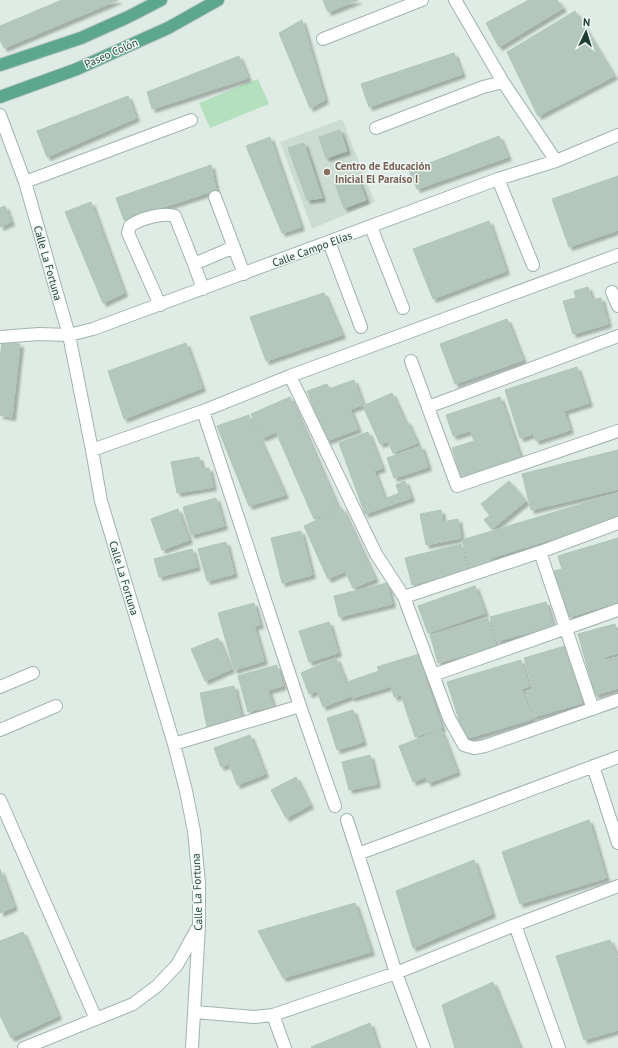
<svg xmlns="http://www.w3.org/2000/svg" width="618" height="1048" viewBox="0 0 618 1048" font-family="'PT Sans',sans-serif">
<defs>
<filter id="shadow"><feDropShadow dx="3.5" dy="3.5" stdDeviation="1" flood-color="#0004"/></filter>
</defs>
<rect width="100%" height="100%" fill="#deece5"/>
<path fill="#ccdcd3" d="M342,119L375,202L312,229L280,142Z"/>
<path fill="#b4e0bd" d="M258,79L269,104L210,128L199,103Z"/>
<path fill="#b3c7bd" stroke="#b0c6bb" filter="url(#shadow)" d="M62,0H118L4,48L0,40V26Z
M323,0H358L328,12Z
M529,0H557L563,8L499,47L486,23Z
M575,11L614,76L538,116L507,52Z
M302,20L325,100L310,108L279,33Z
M454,53L462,74L369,107L361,84Z
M239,56L248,78L152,109L147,92Z
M128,96L136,118L47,157L37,131Z
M340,130L347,151L326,158L319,137Z
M499,136L508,157L417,189L409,171Z
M270,137L301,227L282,233L246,146Z
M304,143L322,198L307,200L288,148Z
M211,165L216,190L124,220L116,198Z
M618,176V230L569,247L552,199Z
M357,177L366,200L344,208L335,184Z
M91,202L124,293L103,303L65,212Z
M5,206L11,222L0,227V208Z
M489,221L506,271L433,299L413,249Z
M588,287L592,300L601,298L608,324L573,334L563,301L576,298L574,291Z
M324,293L342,335L266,361L250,317Z
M507,319L523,360L455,384L440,344Z
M2,343L20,344L12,417L0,415V359Z
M186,343L202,388L124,419L108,371Z
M577,367L589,403L564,411L570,430L536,441L533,434L520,438L505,390Z
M354,380L363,405L350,409L358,429L326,441L307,391L327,384L329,389Z
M392,393L405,422L407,421L417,443L393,453L388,441L380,444L363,406Z
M290,397L338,508L314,519L276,432L262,438L251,414Z
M500,397L521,459L461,478L452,448L474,441L470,431L453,436L446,415Z
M249,415L285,495L249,506L217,426Z
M368,432L382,468L374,471L385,499L399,493L396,485L405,481L411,498L365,514L339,443Z
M421,446L428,467L394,478L387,458Z
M618,450V489L531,510L522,474Z
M199,457L202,469L209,468L213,487L177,493L171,462Z
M509,481L526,501L492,529L484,520L490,515L481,504Z
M618,493V519L490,558L493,566L471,572L462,540Z
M216,498L224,526L191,535L183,507Z
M342,508L375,579L353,588L345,571L328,579L304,526Z
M178,509L189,540L162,550L151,519Z
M441,510L443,522L458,519L461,538L426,545L420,514Z
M301,531L312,575L282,583L271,538Z
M618,538V602L569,617L554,571L562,569L558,556Z
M226,542L234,574L207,581L198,549Z
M461,544L468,571L412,585L405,558Z
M192,549L197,567L159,577L154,559Z
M387,583L392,604L339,617L334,596Z
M475,586L485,613L428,633L418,606Z
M546,602L553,626L497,641L490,617Z
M254,603L260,625L254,626L264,661L234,670L218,613Z
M488,618L496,646L438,663L430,635Z
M329,622L338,653L309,662L299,631Z
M615,624L618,636V653L604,657L605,660L618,657V688L595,695L578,634Z
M218,638L231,669L205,681L191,649Z
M565,646L582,703L533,717L526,691L533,689L524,658Z
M419,654L427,676L425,677L442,728L415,737L401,695L394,697L391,686L352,698L347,682L379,671L377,667Z
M336,658L351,696L323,707L317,691L309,694L301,673Z
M521,660L529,686L522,689L532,719L465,739L447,682Z
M277,665L283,686L268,690L273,706L248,712L238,676Z
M234,686L242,720L207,727L200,693Z
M353,710L363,742L337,750L327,718Z
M441,730L457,772L428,783L426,777L413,782L399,746Z
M250,735L265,774L237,785L229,764L221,767L214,748Z
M370,755L377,784L349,790L342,762Z
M296,777L310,805L286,818L271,790Z
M589,820L606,878L520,904L502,852Z
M474,860L492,914L413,948L396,891Z
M0,869L14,907L0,913Z
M355,903L371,952L283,978L258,931Z
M23,932L58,1016L11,1038L0,1015V941Z
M610,940L618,960V1030L584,1040L556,956Z
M493,982L520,1048H455L442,1005Z
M370,1023L378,1048H312L311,1047Z"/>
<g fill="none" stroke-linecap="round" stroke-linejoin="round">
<g stroke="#a0b4ac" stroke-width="14">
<path id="minor" d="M455,0L503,82L556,161
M323,39L422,0
M0,115L25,182L69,335L92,450L101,501L174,744L186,791L194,831L199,883V926L192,1048
M376,128L483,87L503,82
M498,179L533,265
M25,182L191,120
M215,197L244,274
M371,227L403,308
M329,242L361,327
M194,264L234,247
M612,292L618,306
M160,305L128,233L130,226C139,219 163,212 175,216L194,264L203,289
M0,337L39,334L69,335L93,329L498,179L556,161L618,135
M411,361L457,486L618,431
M290,376L376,554L404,597L449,718L464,745L474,748L485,746L618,700
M428,407L618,336
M203,411L300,706L335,806
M92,450L203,411L290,376L618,255
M540,552L593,709
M404,597L540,552L618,523
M433,675L618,610
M0,687L33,673
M0,730L56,706
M174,744L300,706
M593,766L618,843
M0,800L96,1019
M347,820L396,973L424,1048
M358,854L618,757
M515,925L559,1048
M195,1012L254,1017L273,1015L396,973L515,925L618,886
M273,1015L285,1048
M24,1048L133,1004L157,986L177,965L197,929"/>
</g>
<g stroke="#c0c9c6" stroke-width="14">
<path id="major" d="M0,65L81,38L128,17L161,0
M0,97L77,69L168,28L218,0"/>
</g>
<use href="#minor" stroke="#fff" stroke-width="12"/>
<use href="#major" stroke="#5da78f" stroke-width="12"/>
</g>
<circle fill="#8d6e63" stroke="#eff8f3" stroke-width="1.5" cx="327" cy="172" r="4"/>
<g text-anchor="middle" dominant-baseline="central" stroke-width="3" stroke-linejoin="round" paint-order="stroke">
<g font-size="11" fill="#1d3d33" stroke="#eff8f3">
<text transform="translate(111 53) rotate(-24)">Paseo Colón</text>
<text transform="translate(312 249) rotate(-20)">Calle Campo Elías</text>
<text transform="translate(48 263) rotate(74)">Calle La Fortuna</text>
<text transform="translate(124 578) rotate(73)">Calle La Fortuna</text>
<text transform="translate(197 892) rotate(-92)">Calle La Fortuna</text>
</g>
<g font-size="11" font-weight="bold" fill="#785e54" stroke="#eff8f3" text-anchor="start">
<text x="335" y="166">Centro de Educación<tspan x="335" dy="13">Inicial El Paraíso I</tspan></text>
</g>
</g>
<g transform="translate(586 32) rotate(4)" stroke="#eff8f3" stroke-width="3" paint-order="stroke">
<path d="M0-3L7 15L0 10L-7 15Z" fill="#1d3d33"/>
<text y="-6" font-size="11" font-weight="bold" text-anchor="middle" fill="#1d3d33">N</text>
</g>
</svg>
